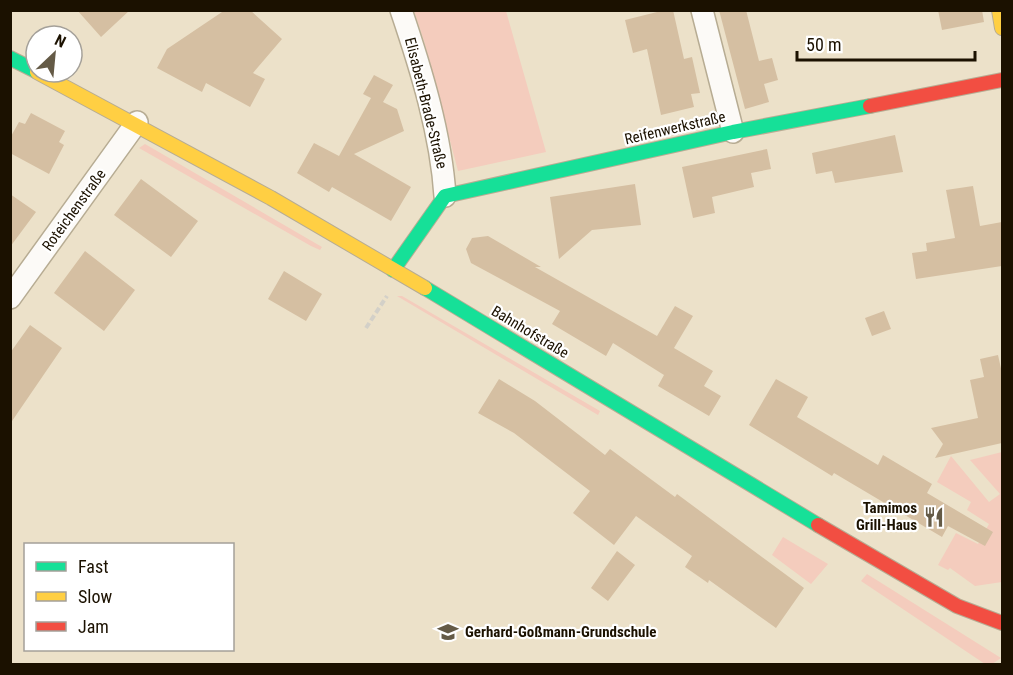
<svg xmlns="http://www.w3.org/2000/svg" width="1013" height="675" viewBox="0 0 1013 675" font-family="'Roboto Condensed',sans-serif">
<rect width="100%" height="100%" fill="#ece1c9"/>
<path fill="#f4ccbd" d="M414,11H506L546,152L458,171L424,41Z
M145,144L322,247L320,250L311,246L139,148Z
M397,296H402L600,411L598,415Z
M1002,452V582L975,586L950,568L948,570L938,565L956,533L978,544L989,524L967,510L971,502L937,482L951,456L989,502L1000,494L970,460Z
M783,537L828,564L811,584L772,555Z
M867,574L1001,658L992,664H985L861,581Z"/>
<path fill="#d5bfa2" d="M77,10H130L101,37Z
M225,10H250L282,39L253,73L265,79L250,107L206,83L202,92L157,68L167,49Z
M665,10H673L684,59L692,57L700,93L691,94L694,107L661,115L647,49L633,53L625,20Z
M719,10H746L759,61L772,58L778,80L764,84L769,102L745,109Z
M938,10H982L984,22L942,30Z
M374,75L393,85L383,102L397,109L404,131L354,154L411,187L391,221L332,187L329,192L297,173L314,143L339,156L371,98L363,94Z
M31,113L65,131L59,142L64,145L49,174L10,153V138L19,122L25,124Z
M895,135L903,172L835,183L832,171L816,174L812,153Z
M767,149L771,169L751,173L754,187L712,197L715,213L693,218L682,167Z
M141,179L198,221L171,257L114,215Z
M635,184L641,225L592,230L559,259L550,197Z
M973,186L980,226L1002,222V266L916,279L912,253L927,251L926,243L955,238L946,190Z
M10,194L36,212L10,247Z
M488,236L541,267H535L657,336L675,306L693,316L674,348L713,371L704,386L721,396L709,416L658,386L664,375L613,343L606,356L552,324L560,311L471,263L466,249L472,238Z
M85,251L135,290L104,331L54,293Z
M284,271L322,294L306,321L268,299Z
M884,311L891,329L872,336L865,318Z
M30,325L62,348L10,424V353Z
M998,355L1002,373V443L935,458L943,444L931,428L978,418L970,380L984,377L980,359Z
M499,379L535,401L605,455L610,449L675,497L677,494L804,588L776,628L709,580L708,583L685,567L692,556L636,516L614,545L573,513L590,491L514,433L478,413Z
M776,379L808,397L797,417L878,465L883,455L932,484L927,493L993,532L985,546L948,526L942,537L834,473L832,476L749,425Z
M617,551L635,565L608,601L591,588Z"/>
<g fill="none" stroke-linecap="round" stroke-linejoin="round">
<g stroke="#b7ac93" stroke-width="24">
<path id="street" d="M401,10C421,69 441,134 445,196
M702,10L733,132
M10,298L137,122"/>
</g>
<g stroke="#b7ac93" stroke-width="16">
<path id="fast" d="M10,58L36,71
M393,270L445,196L733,132L870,106
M425,288L818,525"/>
</g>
<g stroke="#b7ac93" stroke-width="16">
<path id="slow" d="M999,10L1002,28
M37,72L271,198L425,288"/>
</g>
<g stroke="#b7ac93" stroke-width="16">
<path id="jam" d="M870,106L1002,80
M818,525L957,606L1002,623"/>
</g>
<path stroke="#d3d0c8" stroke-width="4" stroke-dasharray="6 3" stroke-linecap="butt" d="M366,328L387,296"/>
<use href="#street" stroke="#fcfaf7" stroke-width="21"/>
<use href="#fast" stroke="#16e098" stroke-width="14"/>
<use href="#slow" stroke="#ffcf43" stroke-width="14"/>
<use href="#jam" stroke="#f24e42" stroke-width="14"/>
</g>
<defs>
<g id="restaurant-bare" transform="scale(1.62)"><path d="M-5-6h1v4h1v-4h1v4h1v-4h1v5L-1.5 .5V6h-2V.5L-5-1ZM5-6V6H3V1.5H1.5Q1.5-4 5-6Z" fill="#645a46" stroke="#fff" stroke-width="2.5" paint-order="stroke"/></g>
<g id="school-bare" transform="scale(1.62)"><path d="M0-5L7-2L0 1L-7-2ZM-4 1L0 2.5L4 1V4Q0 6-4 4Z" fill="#645a46" stroke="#fff" stroke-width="2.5" paint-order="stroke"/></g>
</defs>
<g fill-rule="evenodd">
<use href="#restaurant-bare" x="934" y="517"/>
<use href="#school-bare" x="448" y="632"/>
</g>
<g text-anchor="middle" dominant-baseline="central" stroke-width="4.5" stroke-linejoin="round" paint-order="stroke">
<g font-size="15" fill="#1b1100" stroke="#fff">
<text transform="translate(426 103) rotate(76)">Elisabeth-Brade-Straße</text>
<text transform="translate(675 128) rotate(-13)">Reifenwerkstraße</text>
<text transform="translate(74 210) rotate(-54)">Roteichenstraße</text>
<text transform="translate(530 332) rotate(31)">Bahnhofstraße</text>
</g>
<g font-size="15" font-weight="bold" fill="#1b1100" stroke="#fff" text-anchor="end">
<text x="917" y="508">Tamimos<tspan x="917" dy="17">Grill-Haus</tspan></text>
<text x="465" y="632" text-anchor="start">Gerhard-Goßmann-Grundschule</text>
</g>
</g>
<rect width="1013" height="675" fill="none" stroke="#1b1100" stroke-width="24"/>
<rect x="24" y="543" width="210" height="108" fill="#ffffff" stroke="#a4a099" stroke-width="1.5"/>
<rect x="36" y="562" width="30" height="9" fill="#16e098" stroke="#a4a099" stroke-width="1.5"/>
<text x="78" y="573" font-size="18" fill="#1b1100">Fast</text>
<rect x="36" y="592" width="30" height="9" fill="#ffcf43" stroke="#a4a099" stroke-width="1.5"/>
<text x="78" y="603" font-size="18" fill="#1b1100">Slow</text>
<rect x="36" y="622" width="30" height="9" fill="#f24e42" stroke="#a4a099" stroke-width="1.5"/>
<text x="78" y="633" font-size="18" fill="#1b1100">Jam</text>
<g transform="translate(54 54) rotate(26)"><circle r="28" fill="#ffffff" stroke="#a4a099" stroke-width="1.5"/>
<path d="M0-4.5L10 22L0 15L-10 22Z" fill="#645a46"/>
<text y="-9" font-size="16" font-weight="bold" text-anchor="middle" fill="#1b1100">N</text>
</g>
<path d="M797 51v9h178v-9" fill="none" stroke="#1b1100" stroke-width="3"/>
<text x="806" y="51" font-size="18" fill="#1b1100" stroke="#ffffff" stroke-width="4.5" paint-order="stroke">50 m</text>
</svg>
